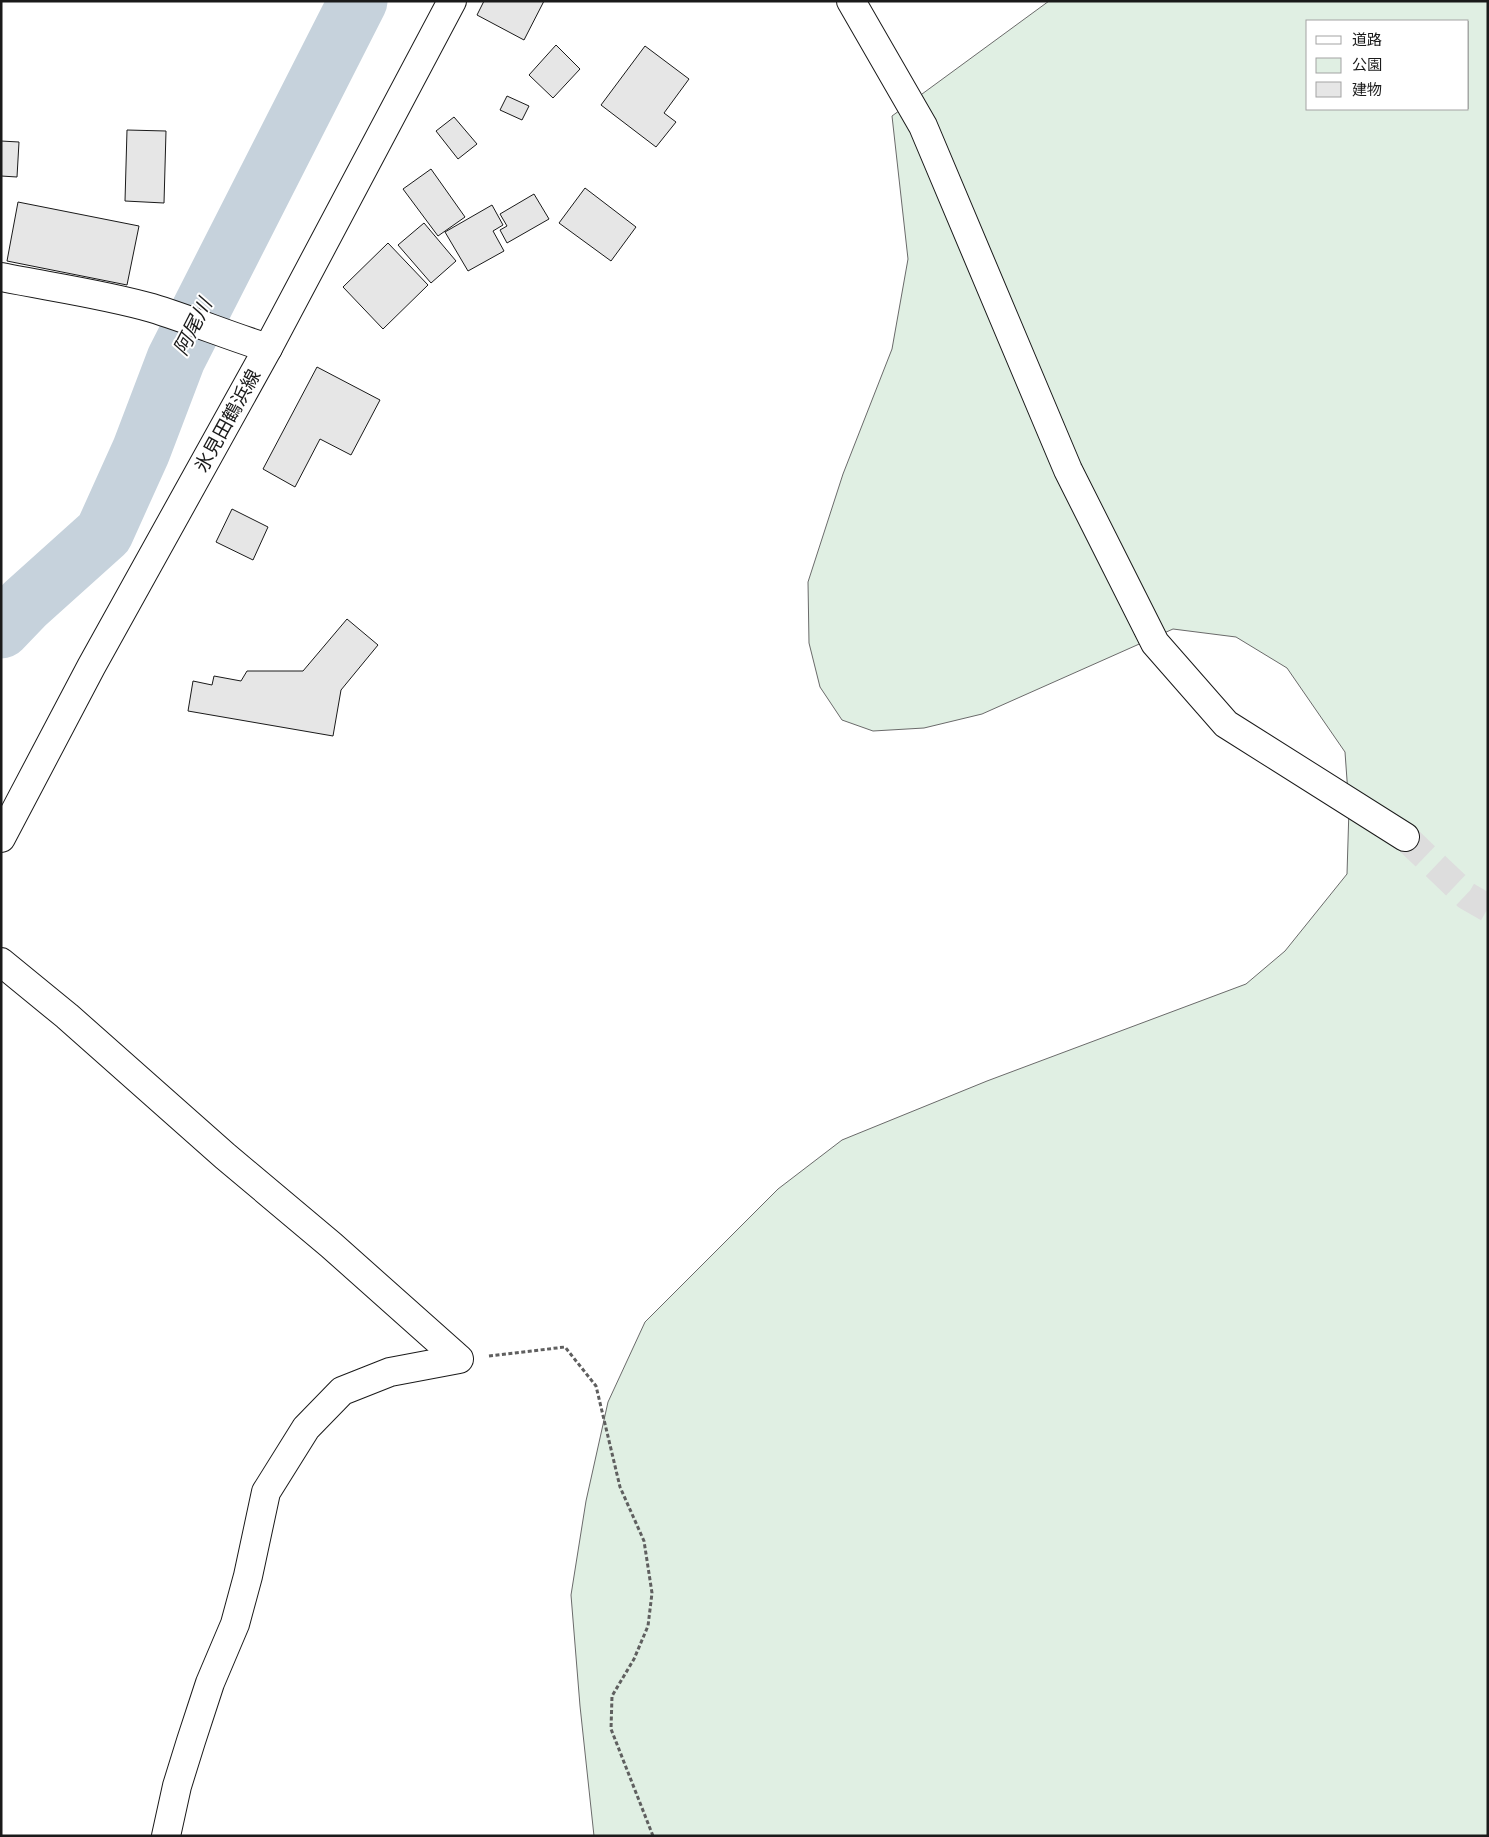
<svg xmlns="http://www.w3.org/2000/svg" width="1489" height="1837" viewBox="0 0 1489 1837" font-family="Signika,'Noto Sans JP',sans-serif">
<rect width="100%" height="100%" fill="#fff"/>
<path fill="#e0efe3" stroke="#6a6a6a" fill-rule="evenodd" d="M1049,1H1488V1836H594L580,1706L571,1595L586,1501L608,1402L645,1322L778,1189L842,1140L987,1081L1246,984L1285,951L1347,874L1349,808L1345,752L1287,668L1236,637L1173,629L982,714L924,728L873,731L842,720L820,687L809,643L808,582L843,474L892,349L908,259L892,116ZM1308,21H1468V109H1308Z"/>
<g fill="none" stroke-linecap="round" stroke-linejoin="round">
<path stroke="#c6d2dc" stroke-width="59" d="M1,629L25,604L104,533L141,451L176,359L358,1"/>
</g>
<path fill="#e6e6e6" stroke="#1a1a1a" d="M484,1H544L524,40L477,15Z
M556,45L580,69L553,98L529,75Z
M645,46L689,79L664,113L676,122L656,147L601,105Z
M507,96L529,106L522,120L500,110Z
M454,117L477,144L458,159L436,131Z
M127,130L166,131L164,203L125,201Z
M1,141L19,142L17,177L1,176Z
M431,169L465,217L438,236L403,189Z
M585,188L636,227L611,261L559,223Z
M534,194L549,219L507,243L500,230L507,226L500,214Z
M18,202L139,226L127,285L7,261Z
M492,205L503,225L493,231L504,251L468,271L445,232Z
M424,223L456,261L431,283L398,245Z
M388,243L428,285L383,329L343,287Z
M317,367L380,400L351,455L320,439L295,487L263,469Z
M232,509L268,527L253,560L216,542Z
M347,619L378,645L341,690L333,736L188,711L193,681L212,685L214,676L241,681L247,671H303Z"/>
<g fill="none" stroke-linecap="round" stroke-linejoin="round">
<path stroke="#ddd" stroke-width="28" stroke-dasharray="28 14" stroke-linecap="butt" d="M1405,837L1467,896L1488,908"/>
<g stroke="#1a1a1a" stroke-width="30">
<path id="minor" d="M851,1L923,126L1068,470L1155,643L1226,724L1405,837
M1,277C51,287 103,294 152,308C191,320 229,336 268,348
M1,962L67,1016L225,1156L331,1245L459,1359
M166,1836L177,1786L191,1741L210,1683L235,1624L248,1576L266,1492L306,1428L342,1391L390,1372L459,1359"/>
</g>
<g stroke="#1a1a1a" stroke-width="30">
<path id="major" d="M1,838L91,667L268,348L452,1"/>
</g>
<path stroke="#5f5f5f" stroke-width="3" stroke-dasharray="4 2.5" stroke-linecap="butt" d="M489,1356L565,1347L596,1386L620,1487L644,1541L652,1593L648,1626L634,1659L612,1696L611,1729L653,1836"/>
<use href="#minor" stroke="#fff" stroke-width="28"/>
<use href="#major" stroke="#fff" stroke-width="28"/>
</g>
<g text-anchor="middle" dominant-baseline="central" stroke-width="4" stroke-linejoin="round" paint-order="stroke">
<g font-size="19" fill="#1a1a1a" stroke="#fff">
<text transform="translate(228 421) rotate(-61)">氷見田鶴浜線</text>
</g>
<g font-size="20" font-style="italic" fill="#1a1a1a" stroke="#fff">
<text transform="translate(193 327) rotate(-63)">阿尾川</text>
</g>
</g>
<rect width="1489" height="1837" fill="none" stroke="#1a1a1a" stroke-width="5"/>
<rect x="1306" y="20" width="162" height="90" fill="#ffffff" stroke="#a3a3a3"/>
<rect x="1316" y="36" width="25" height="8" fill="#ffffff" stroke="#a3a3a3"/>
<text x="1352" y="45" font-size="15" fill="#1a1a1a">道路</text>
<rect x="1316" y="58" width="25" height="15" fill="#e0efe3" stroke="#a3a3a3"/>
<text x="1352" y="70" font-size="15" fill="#1a1a1a">公園</text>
<rect x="1316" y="82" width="25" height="15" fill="#e6e6e6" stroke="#a3a3a3"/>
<text x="1352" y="95" font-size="15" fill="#1a1a1a">建物</text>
</svg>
